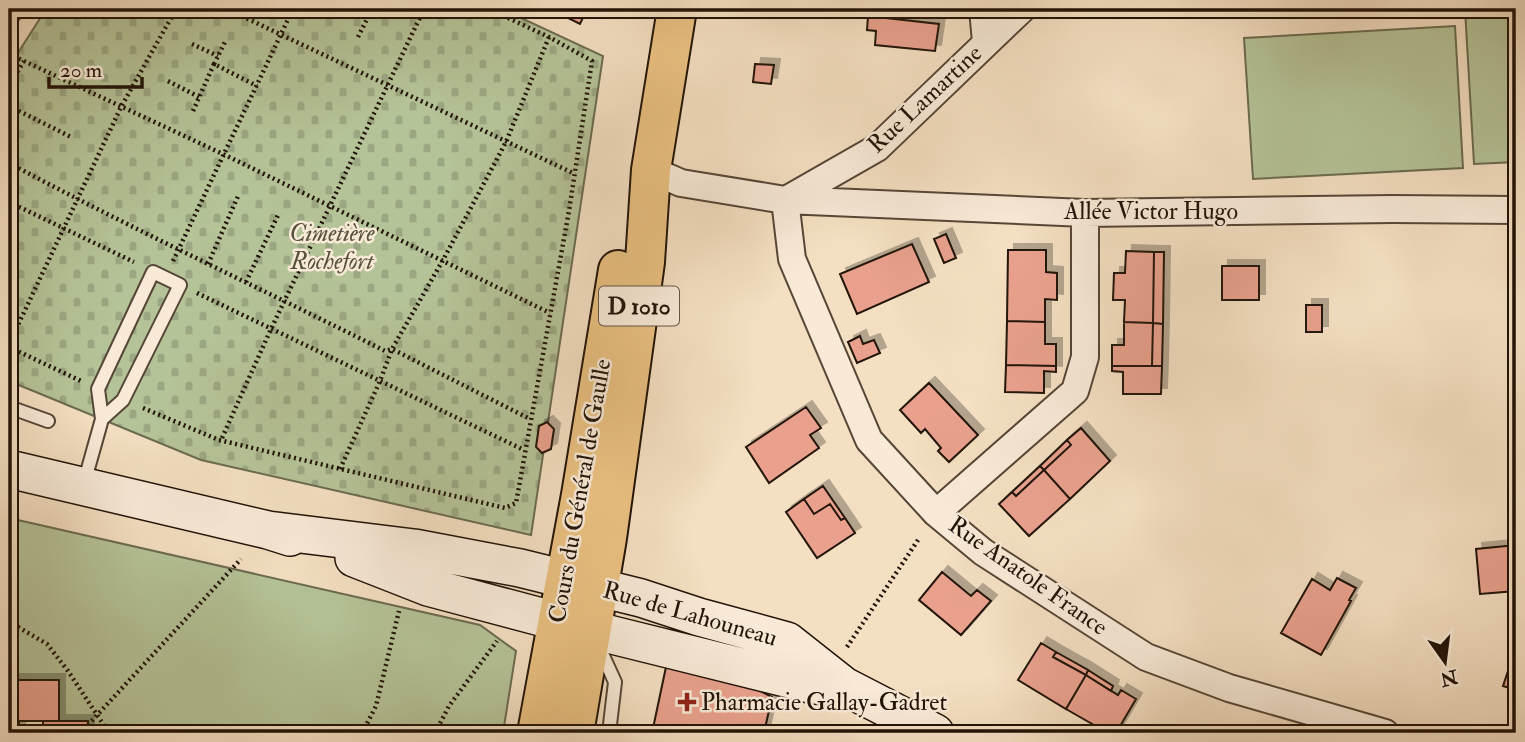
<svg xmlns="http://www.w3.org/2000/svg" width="1525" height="742" viewBox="0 0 1525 742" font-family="'IM FELL Double Pica',serif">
<defs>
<pattern id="cemetery-stones" width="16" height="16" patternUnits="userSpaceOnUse" patternTransform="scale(1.75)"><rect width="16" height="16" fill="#b5c398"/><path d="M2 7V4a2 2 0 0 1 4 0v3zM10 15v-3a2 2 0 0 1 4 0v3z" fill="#9ba782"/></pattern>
<filter id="shadow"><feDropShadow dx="6" dy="-6" stdDeviation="0" flood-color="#0004"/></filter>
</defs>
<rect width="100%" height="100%" fill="#f4dfc2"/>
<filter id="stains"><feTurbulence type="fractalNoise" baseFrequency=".00286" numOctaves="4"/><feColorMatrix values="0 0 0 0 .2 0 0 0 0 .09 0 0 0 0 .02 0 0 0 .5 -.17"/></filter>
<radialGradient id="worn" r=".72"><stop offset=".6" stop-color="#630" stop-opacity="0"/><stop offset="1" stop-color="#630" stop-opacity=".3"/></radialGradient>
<path fill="#b5c398" stroke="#6b6b50" stroke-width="2" d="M1465,9H1516V162L1474,164Z
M1455,26L1463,168L1253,179L1244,38Z
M9,518L480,625L516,651L503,733H88V721H59V680H9Z"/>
<path fill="url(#cemetery-stones)" stroke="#6b6b50" stroke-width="2" d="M46,9H502L603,56L531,535L201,460L9,381V67Z"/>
<path fill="#e9a18d" stroke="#211307" stroke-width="2" filter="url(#shadow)" d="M550,9H587L580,24Z
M868,16L939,24L935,51L875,45L876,31L867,30Z
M755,64L774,65L771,84L753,82Z
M946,234L956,258L944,263L934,239Z
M912,244L929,282L857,314L840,274Z
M1008,250H1046V272L1057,273V300L1045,299V322L1007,321Z
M1126,251L1154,252L1153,323L1124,322L1125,300H1113L1114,273H1125Z
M1154,252H1164L1163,324L1153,323Z
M1222,266H1259V300H1222Z
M1306,305H1322V332H1306Z
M1007,321L1045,322V344H1056V366L1006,365Z
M1124,322L1153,323L1152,366H1112V345H1124Z
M1153,323L1163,324L1162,366H1152Z
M860,336L863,344L874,340L880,353L857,363L848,342Z
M1006,365L1056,366V372L1044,371V393L1005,392Z
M1112,366H1162L1161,394H1123V372L1112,371Z
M929,383L978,435L949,462L938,451L941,448L925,429L921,433L900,410Z
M806,407L821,428L810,435L819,448L769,483L746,447Z
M547,422L554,429L551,449L542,453L536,447L539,426Z
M1081,428L1110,461L1070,499L1044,470L1071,445L1067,440Z
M1067,440L1071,445L1044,470L1040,466Z
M1040,466L1044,470L1016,496L1012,492Z
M1044,470L1070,499L1029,536L999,504L1012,492L1016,496Z
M823,486L845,518L841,520L830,504L814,514L804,499Z
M804,499L814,514L830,504L841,520L845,518L855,533L817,558L786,512Z
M1516,545V591L1480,594L1476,549Z
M942,572L971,596L977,590L991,601L961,635L919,600Z
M1337,578L1356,588L1349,600L1351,601L1321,655L1281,633L1312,579L1330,590Z
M1041,643L1056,652L1053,657L1086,675L1066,709L1018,680Z
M1516,647V690L1503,686Z
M1056,652L1088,670L1086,675L1053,657Z
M666,667L743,682L772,697L764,733H652Z
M1088,670L1113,686L1111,691L1086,675Z
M1086,675L1118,695L1121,690L1136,699L1116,733H1108L1066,709Z
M9,680H59V721H19V733H9Z
M43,721H88V733H43Z"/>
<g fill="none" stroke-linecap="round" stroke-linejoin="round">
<g stroke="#564636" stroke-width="16">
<path id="lane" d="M9,407L48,421
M84,483L102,419L123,400L180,285L153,272L98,389L102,419
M599,647L615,682L609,733"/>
</g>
<g stroke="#564636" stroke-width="30">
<path id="street" d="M983,9L986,42
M9,10V9
M651,170L681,183L785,200L792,259L869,440L936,513L983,552L1146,657L1229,688L1385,733
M785,200L1085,213L1393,209L1516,210
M786,200L877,148L1022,9
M936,513L1075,391L1085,357V213"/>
</g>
<g stroke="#211307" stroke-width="40">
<path id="secondary" d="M9,469L268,530L290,537
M268,530L414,548L520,568L641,598L699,617L787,641L844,686
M354,558L428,587L556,621L814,685L843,686
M821,676L844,686L935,733"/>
</g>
<g stroke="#211307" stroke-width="42">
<path id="primary" d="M537,733L581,495L618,270
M574,733L607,538L645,262L651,170L677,9"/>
</g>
<path stroke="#211307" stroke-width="4.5" stroke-dasharray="2 3.5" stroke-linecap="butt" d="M227,9L575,174
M358,37L372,9
M192,44L218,56
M9,54L225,155L550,313
M214,64L226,40
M168,81L199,97
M9,86L24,61
M9,106L71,137
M193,111L214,64L257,86
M9,163C132,229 260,288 385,351L392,349L530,419
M9,202L134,262
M173,261L293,9
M208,264L239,194
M246,282L279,213
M197,293L524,450
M9,344L121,107L176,9
M9,347L81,381
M143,408L219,440L505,508L516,503L569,211L592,61L549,37L489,9
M222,438L271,329L424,9
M340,469L380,381L392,349L443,260L506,142L549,37
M18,627L47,644L68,671L109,733
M847,647L920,537
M88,725L241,559
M362,733L376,706L399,611
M435,733L449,706L497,641"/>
<use href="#lane" stroke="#f8ead7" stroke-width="12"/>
<use href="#street" stroke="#f8ead7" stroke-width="26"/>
<use href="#secondary" stroke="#f8ead7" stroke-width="37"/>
<use href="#primary" stroke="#eac081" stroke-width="38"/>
</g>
<path fill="#8f2418" stroke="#f8ead7" stroke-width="2.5" d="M683.5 691.5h7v7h7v7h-7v7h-7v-7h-7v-7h7z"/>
<g text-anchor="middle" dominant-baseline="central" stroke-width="5" stroke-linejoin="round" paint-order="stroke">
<rect fill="#f8ead7" stroke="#625445" stroke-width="2" x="599" y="286.5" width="80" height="39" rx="5"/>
<g font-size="23" font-weight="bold" fill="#211307">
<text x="639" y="306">D 1010</text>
</g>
<g font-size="24" fill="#211307" stroke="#f8ead7">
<text transform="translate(925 99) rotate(-43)">Rue Lamartine</text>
<text x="1151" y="211">Allée Victor Hugo</text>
<text transform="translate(580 491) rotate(-80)">Cours du Général de Gaulle</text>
<text transform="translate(1028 576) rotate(35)">Rue Anatole France</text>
<text transform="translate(690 614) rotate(16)">Rue de Lahouneau</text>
</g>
<g font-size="24" font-style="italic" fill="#55513a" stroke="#f8ead7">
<text x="332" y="233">Cimetière<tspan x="332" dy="28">Rochefort</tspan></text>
</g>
<g font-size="24" fill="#211307" stroke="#f8ead7" text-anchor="start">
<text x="701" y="702">Pharmacie Gallay-Gadret</text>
</g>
</g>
<rect width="1525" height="742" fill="none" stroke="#f4dfc2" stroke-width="35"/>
<rect x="10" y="10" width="1504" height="721" fill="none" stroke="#211307" stroke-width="3.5"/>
<rect x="18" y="18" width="1490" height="707" fill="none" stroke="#211307" stroke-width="2"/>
<g transform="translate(1445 662) rotate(166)" stroke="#f8ead7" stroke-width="5" paint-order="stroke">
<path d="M0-5L12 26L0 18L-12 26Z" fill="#211307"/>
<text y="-10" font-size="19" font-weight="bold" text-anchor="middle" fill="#211307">N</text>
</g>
<path d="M49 77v10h93v-10" fill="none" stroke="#211307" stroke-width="3.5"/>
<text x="60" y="77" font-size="21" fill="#211307" stroke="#f8ead7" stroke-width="5" paint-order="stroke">20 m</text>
<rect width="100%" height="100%" filter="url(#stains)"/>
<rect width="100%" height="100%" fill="url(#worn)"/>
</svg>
